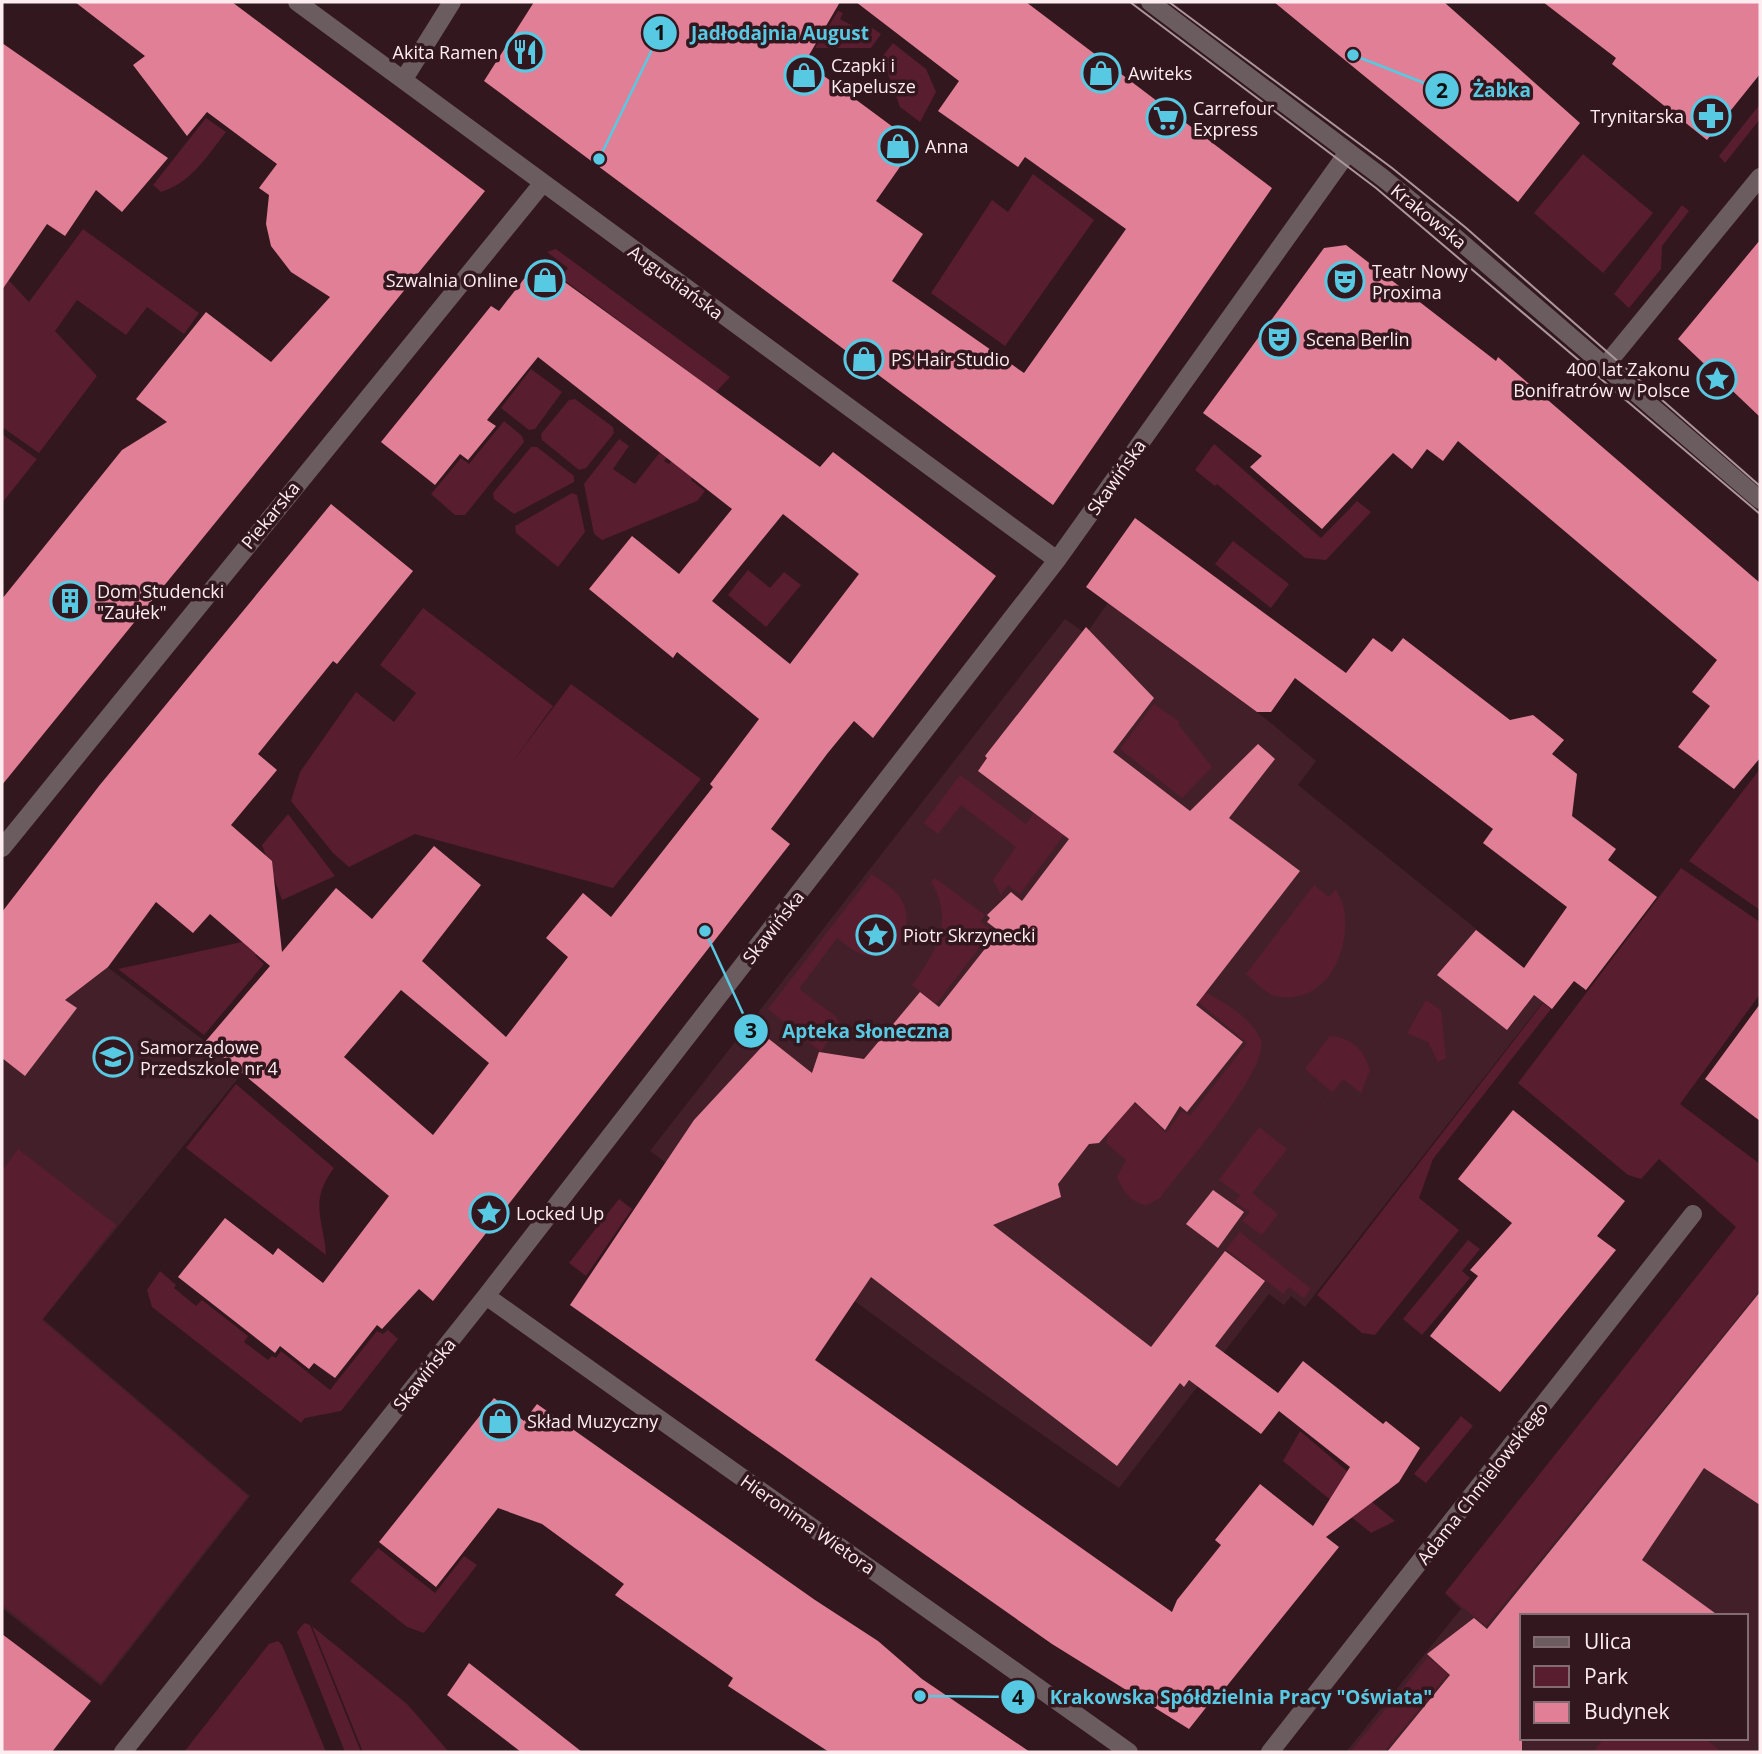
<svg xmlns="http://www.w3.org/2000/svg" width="1762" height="1754" viewBox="0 0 1762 1754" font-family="'Open Sans',sans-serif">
<rect width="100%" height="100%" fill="#33171e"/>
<path fill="#432029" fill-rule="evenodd" d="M1108,603L1266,719L1316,761L1298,785L1543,983L1534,995L1543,1002L1305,1307L1291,1296L1284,1305L1269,1294L1119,1488L931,1357L650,1151L1065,619L1086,634Z
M14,896L244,1071L43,1319L250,1496L101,1686L2,1608V912Z
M1760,1198V1752H1346L1461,1609L1446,1594ZM1522,1616H1746V1738H1522Z"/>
<path fill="#581d2f" d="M838,11L843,13L840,19L860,30L865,23L881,34L871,48H815Z
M893,43L926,69L936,92L920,122L900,107L882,57Z
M1760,104V119L1725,163L1719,156Z
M206,118L226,132C207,156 191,183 161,192L153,185Z
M1583,154L1653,213L1603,273L1534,213Z
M1033,174L1094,220L1005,346L931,293L992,200L1008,212Z
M1682,205L1689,211L1662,246L1661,269L1629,308L1614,294Z
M83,229L199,313L184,334L147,307L126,335L77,300L55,331L97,376L39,453L2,427V273L29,302Z
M556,249L730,377L716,392L560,277L568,268L547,252Z
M531,369L562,392L535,429L529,430L501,408Z
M575,399L613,427L614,433L586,468L579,470L542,440L541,434L569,400Z
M504,421L522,436L524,442L465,515H455L431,494L461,458L469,464Z
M2,434L37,459L2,503Z
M619,439L629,446L613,469L635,484L661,451L668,456L664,461L669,464L674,459L694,474L691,480L705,491L697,501L602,540L594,534L584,484Z
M1214,444L1321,538L1357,501L1371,512L1326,560L1305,558L1217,484L1215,486L1195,470Z
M531,447H537L574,476V482L514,514L494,499L493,493Z
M572,493L577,495L585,532L558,567L516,533L515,526Z
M1233,541L1289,584L1271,608L1215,564Z
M748,570L770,588L784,572L801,585L766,627L728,595Z
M423,608L553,706L511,764L571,684L701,779L613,888L415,834L349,867L333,853L291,801L300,772L356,692L394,722L416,693L380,665Z
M1154,704L1180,722L1178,724L1212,767L1182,798L1120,749Z
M1760,769V910L1689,861Z
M960,775L1026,824L1043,801L1073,823L1020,894L1008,885L1001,895L993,880L1016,847L961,805L938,834L924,823Z
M288,814L335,876L282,900L262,845Z
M1681,868L1760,922V994L1680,1104L1760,1164V1290L1486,1626L1445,1593L1736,1227L1659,1159L1641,1179L1628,1175L1518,1083Z
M872,874C881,881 895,889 901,899C917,925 897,960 866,955C856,954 846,944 837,938L799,989L835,1016L839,1023L821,1052L768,1009Z
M935,878L985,915L980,921L992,931L936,1004L912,985C936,953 955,920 931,882Z
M1314,885L1329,897L1336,889C1338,895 1343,902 1344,909C1351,952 1326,1006 1276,996C1266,994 1254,980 1246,974Z
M274,935L255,955L264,964L204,1035L118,969Z
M1200,990C1220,999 1254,1019 1261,1041C1269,1070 1180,1171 1160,1198L1146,1205C1130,1202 1123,1191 1117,1177L1126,1160L1105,1142L1109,1136L1098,1126L1079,1051L1166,1133L1182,1111L1190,1116L1247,1043L1185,991Z
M1426,1000L1441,1010L1446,1058L1438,1062L1428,1042L1407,1033Z
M1543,1003L1551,1009L1433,1159L1419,1198L1459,1230L1375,1335L1362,1333L1317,1295Z
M1330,1036C1352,1038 1364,1049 1370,1070L1361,1093L1343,1079L1252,1193L1278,1214L1262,1235L1242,1221L1250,1212L1235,1202L1240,1195L1219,1180L1259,1127L1287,1149L1332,1092L1305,1069Z
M236,1084L334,1168C308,1203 324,1219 326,1255L186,1148Z
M18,1149L116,1225L42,1320L248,1496L101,1683L2,1605V1171Z
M619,1199L632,1209L586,1276L569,1263Z
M1240,1232L1311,1289L1304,1298L1289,1287L1283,1294L1226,1249Z
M1468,1240L1480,1249L1462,1271L1470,1278L1422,1335L1403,1319Z
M160,1271L176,1285L174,1288L196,1306L202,1300L248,1336L244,1342L268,1360L272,1356L276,1358L281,1351L330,1390L377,1331L383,1334L388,1330L398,1339L341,1411L305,1418L301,1423L152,1307L147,1290Z
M1461,1416L1473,1426L1426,1483L1414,1474Z
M1300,1431L1348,1472L1343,1478L1395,1521L1371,1533L1283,1461Z
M378,1548L435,1593L464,1556L477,1565L424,1633L407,1627L350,1581Z
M304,1623L310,1625L361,1752H345L297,1632Z
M312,1626L407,1704L449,1752H363Z
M278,1641L282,1645L326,1752H184L269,1644Z
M1428,1657L1448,1674L1384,1752H1350Z
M1604,1738H1704L1722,1752H1593Z"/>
<path fill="#e17f97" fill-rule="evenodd" d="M75,2H232L485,191L2,785V599L122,450L167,422L136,399L206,312L271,362L330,297L291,272L271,246L266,224L269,195L259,188L277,164L207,112L187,136L133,65L145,56Z
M534,2H840L805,62L916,144L876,201L923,234L892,281L1024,373L1126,229L1025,157L1018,167L938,111L959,81L856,2H1026L1272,188L1053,505L484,81Z
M1274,2H1444L1580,123L1518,202Z
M1543,2H1760V74L1707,140L1612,64L1616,58Z
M2,43L168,158L122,212L96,190L65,236L47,224L2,290Z
M1760,240V417L1678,339Z
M1346,245L1496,361L1498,357L1760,583V758L1734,789L1678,747L1710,706L1692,692L1717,660L1458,441L1443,461L1427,449L1412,469L1393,453L1322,529L1250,467L1262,456L1203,413L1324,248Z
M537,262L820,467L833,452L996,576L873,738L854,721L827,754L771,829L790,844L433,1301L419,1289L382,1329L377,1325L335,1378L314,1363L309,1369L280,1346L275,1353L178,1277L225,1218L273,1255L278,1248L323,1283L389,1196L205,1042L270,966L210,914L193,933L156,902L108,967L65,1000L77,1008L25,1076L2,1058V912L99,786L331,504L413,571L337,664L333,661L258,754L277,770L231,825L272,861L282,952L336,888L372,919L434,846L481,885L422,961L506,1037L568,957L546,938L583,893L611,917L713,787L710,784L759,719L677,652L673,658L589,589L632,536L679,574L732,509L538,357L487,420L496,426L468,460L460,454L435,485L381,442L491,306L499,311ZM783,514L859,574L790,664L712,601ZM401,990L489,1063L433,1135L344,1057Z
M1135,518L1346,673L1373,638L1392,652L1403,638L1510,720L1533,715L1564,740L1552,754L1577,774L1572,816L1616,849L1608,860L1657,897L1586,990L1574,981L1552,1009L1534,995L1507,1030L1437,975L1476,930L1524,968L1567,907L1483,843L1493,829L1295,678L1271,712H1257L1086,587Z
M1086,627L1154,698L1113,752L1190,811L1258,744L1275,759L1229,818L1300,871L1196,1005L1243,1042L1187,1112L1180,1106L1165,1130L1135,1102L1099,1143L1089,1144L1058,1184L1061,1197L993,1225L1151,1347L1225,1251L1265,1281L1215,1346L1278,1393L1303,1361L1383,1424L1386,1421L1420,1448L1399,1482L1326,1537L1339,1547L1214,1702L1212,1700L1189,1729L1052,1644L570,1305L694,1120L769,1039L812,1073L819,1052L864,1059L920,992L939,1007L999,931L987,922L990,918L987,915L1011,892L1022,901L1069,839L978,771L987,758L985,756ZM871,1277L1117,1466L1180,1383L1184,1387L1189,1380L1261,1434L1279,1411L1350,1467L1313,1526L1260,1484L1215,1540L1221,1545L1177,1600L1172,1612L815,1360Z
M1760,1004V1121L1705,1079Z
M1513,1110L1625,1201L1597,1236L1616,1250L1500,1392L1430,1336L1478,1276L1470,1270L1512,1223L1458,1179Z
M1213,1190L1244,1212L1218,1248L1186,1224Z
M1760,1292V1505L1704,1468L1642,1560L1719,1616H1522V1752H1387L1450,1675L1427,1654L1474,1618L1487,1629Z
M494,1398L524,1421L537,1404L815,1600L878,1641L922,1679L1030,1752H829L728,1686L733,1678L615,1595L624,1584L542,1524L498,1508L436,1587L379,1542Z
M2,1634L91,1701L52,1752H2Z
M469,1663L582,1752H521L447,1695Z"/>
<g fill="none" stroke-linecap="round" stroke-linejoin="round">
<path stroke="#6b5c5f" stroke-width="18" d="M297,2L1057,560
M404,79L452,2
M1605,366L1760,177
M2,848L542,184
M486,1296L1129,1752
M123,1752L486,1296L1057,560L1348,152
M1270,1752L1693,1214"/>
<path stroke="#6b5c5f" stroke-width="18" d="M1150,2L1383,178L1454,236L1760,500"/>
<path stroke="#ac979b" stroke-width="2" d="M1130,2L1376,188L1760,514
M1169,2L1392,168L1465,227L1760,486"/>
</g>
<defs>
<g id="restaurant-ring" transform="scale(2.0125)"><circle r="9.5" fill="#33171e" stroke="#57c9e2" stroke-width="1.5"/><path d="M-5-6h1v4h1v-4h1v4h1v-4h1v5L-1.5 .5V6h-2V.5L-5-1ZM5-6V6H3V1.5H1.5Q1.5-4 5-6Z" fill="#57c9e2"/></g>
<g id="shop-ring" transform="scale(2.0125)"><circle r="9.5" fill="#33171e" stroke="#57c9e2" stroke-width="1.5"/><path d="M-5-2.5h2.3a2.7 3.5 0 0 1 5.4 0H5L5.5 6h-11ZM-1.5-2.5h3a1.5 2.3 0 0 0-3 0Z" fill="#57c9e2"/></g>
<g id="pharmacy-ring" transform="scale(2.0125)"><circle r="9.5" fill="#33171e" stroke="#57c9e2" stroke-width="1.5"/><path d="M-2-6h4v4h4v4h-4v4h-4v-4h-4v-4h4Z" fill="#57c9e2"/></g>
<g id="supermarket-ring" transform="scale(2.0125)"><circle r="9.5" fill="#33171e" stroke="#57c9e2" stroke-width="1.5"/><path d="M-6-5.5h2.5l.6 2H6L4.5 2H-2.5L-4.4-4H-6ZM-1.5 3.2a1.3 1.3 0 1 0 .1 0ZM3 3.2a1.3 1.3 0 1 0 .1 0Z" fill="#57c9e2"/></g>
<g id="theatre-ring" transform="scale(2.0125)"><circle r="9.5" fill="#33171e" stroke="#57c9e2" stroke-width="1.5"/><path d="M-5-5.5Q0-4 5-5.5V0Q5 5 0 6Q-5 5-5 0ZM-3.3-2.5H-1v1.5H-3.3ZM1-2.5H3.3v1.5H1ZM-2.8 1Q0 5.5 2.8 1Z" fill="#57c9e2"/></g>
<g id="sight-ring" transform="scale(2.0125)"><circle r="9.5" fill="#33171e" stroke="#57c9e2" stroke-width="1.5"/><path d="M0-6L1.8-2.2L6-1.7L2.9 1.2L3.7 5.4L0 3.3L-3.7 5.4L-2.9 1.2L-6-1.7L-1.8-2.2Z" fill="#57c9e2"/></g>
<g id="building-ring" transform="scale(2.0125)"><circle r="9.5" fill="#33171e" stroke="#57c9e2" stroke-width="1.5"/><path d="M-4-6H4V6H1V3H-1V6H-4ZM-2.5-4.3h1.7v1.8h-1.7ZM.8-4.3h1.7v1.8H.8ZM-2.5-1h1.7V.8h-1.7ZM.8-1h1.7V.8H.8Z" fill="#57c9e2"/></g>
<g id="school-ring" transform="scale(2.0125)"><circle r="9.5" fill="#33171e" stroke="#57c9e2" stroke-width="1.5"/><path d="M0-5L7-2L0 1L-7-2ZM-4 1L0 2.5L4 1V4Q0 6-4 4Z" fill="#57c9e2"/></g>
</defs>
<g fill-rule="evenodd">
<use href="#restaurant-ring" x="525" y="52"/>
<use href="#shop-ring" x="1101" y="73"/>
<use href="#shop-ring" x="804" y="75"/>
<use href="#pharmacy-ring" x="1711" y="116"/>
<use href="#supermarket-ring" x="1166" y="118"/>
<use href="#shop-ring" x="898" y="146"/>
<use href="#shop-ring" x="545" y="280"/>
<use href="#theatre-ring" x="1345" y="281"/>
<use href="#theatre-ring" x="1279" y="339"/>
<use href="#shop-ring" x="864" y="359"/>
<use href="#sight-ring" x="1717" y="379"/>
<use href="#building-ring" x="70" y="601"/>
<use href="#sight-ring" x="876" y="935"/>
<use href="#school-ring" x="113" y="1057"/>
<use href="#sight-ring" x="489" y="1213"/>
<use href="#shop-ring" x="500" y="1421"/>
</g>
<g text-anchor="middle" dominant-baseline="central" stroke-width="7" stroke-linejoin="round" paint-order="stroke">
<g font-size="18" fill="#feedf0" stroke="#33171e" text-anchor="start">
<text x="498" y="52" text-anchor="end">Akita Ramen</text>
<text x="831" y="65">Czapki i<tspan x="831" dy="21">Kapelusze</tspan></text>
<text x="1128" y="73">Awiteks</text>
<text x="1193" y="108">Carrefour<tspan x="1193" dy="21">Express</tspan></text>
<text x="1684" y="116" text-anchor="end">Trynitarska</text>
<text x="925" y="146">Anna</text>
<text x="1372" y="271">Teatr Nowy<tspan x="1372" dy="21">Proxima</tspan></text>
<text x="518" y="280" text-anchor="end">Szwalnia Online</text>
<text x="1306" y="339">Scena Berlin</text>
<text x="891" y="359">PS Hair Studio</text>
<text x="1690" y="369" text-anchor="end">400 lat Zakonu<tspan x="1690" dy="21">Bonifratrów w Polsce</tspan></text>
<text x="97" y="591">Dom Studencki<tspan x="97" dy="21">"Zaułek"</tspan></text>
<text x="903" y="935">Piotr Skrzynecki</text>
<text x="140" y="1047">Samorządowe<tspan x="140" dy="21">Przedszkole nr 4</tspan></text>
<text x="516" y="1213">Locked Up</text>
<text x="527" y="1421">Skład Muzyczny</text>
</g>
<g font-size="18" fill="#feedf0" stroke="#33171e">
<text transform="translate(1429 216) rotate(39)">Krakowska</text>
<text transform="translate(676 282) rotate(36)">Augustiańska</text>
<text transform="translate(1116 477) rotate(-55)">Skawińska</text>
<text transform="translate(270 515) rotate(-51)">Piekarska</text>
<text transform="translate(773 927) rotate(-52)">Skawińska</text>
<text transform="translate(424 1374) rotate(-51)">Skawińska</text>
<text transform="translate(1482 1483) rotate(-52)">Adama Chmielowskiego</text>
<text transform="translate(808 1524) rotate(35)">Hieronima Wietora</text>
</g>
</g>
<path fill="none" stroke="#57c9e2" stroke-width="2.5" d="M599 159L660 33M1353 55L1442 90M705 931L751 1031M920 1696L1018 1697"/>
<g fill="#57c9e2" stroke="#33171e" stroke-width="2.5">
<circle cx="599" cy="159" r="7"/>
<circle cx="1353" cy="55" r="7"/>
<circle cx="705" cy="931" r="7"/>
<circle cx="920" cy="1696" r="7"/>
<circle cx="660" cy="33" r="18"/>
<circle cx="1442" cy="90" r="18"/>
<circle cx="751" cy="1031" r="18"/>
<circle cx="1018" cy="1697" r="18"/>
</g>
<g font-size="21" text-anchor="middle" font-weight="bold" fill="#111">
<text x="660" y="40">1</text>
<text x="1442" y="98">2</text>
<text x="751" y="1038">3</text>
<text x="1018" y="1705">4</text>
</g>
<g font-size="19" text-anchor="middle" font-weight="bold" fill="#57c9e2" stroke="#33171e" stroke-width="7" stroke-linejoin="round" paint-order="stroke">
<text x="780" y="40">Jadłodajnia August</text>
<text x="1502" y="97">Żabka</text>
<text x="866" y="1038">Apteka Słoneczna</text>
<text x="1241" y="1704">Krakowska Spółdzielnia Pracy "Oświata"</text>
</g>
<rect width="1762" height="1754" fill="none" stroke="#feedf0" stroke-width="7"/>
<rect x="1520" y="1614" width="228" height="126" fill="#33171e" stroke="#846d72" stroke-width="2"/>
<rect x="1534" y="1637" width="35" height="10" fill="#6b5c5f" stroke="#846d72" stroke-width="2"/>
<text x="1584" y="1649" font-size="21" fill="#feedf0">Ulica</text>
<rect x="1534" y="1666" width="35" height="21" fill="#581d2f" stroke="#846d72" stroke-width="2"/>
<text x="1584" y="1684" font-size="21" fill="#feedf0">Park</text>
<rect x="1534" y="1702" width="35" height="21" fill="#e17f97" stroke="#846d72" stroke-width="2"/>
<text x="1584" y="1719" font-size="21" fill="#feedf0">Budynek</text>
</svg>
